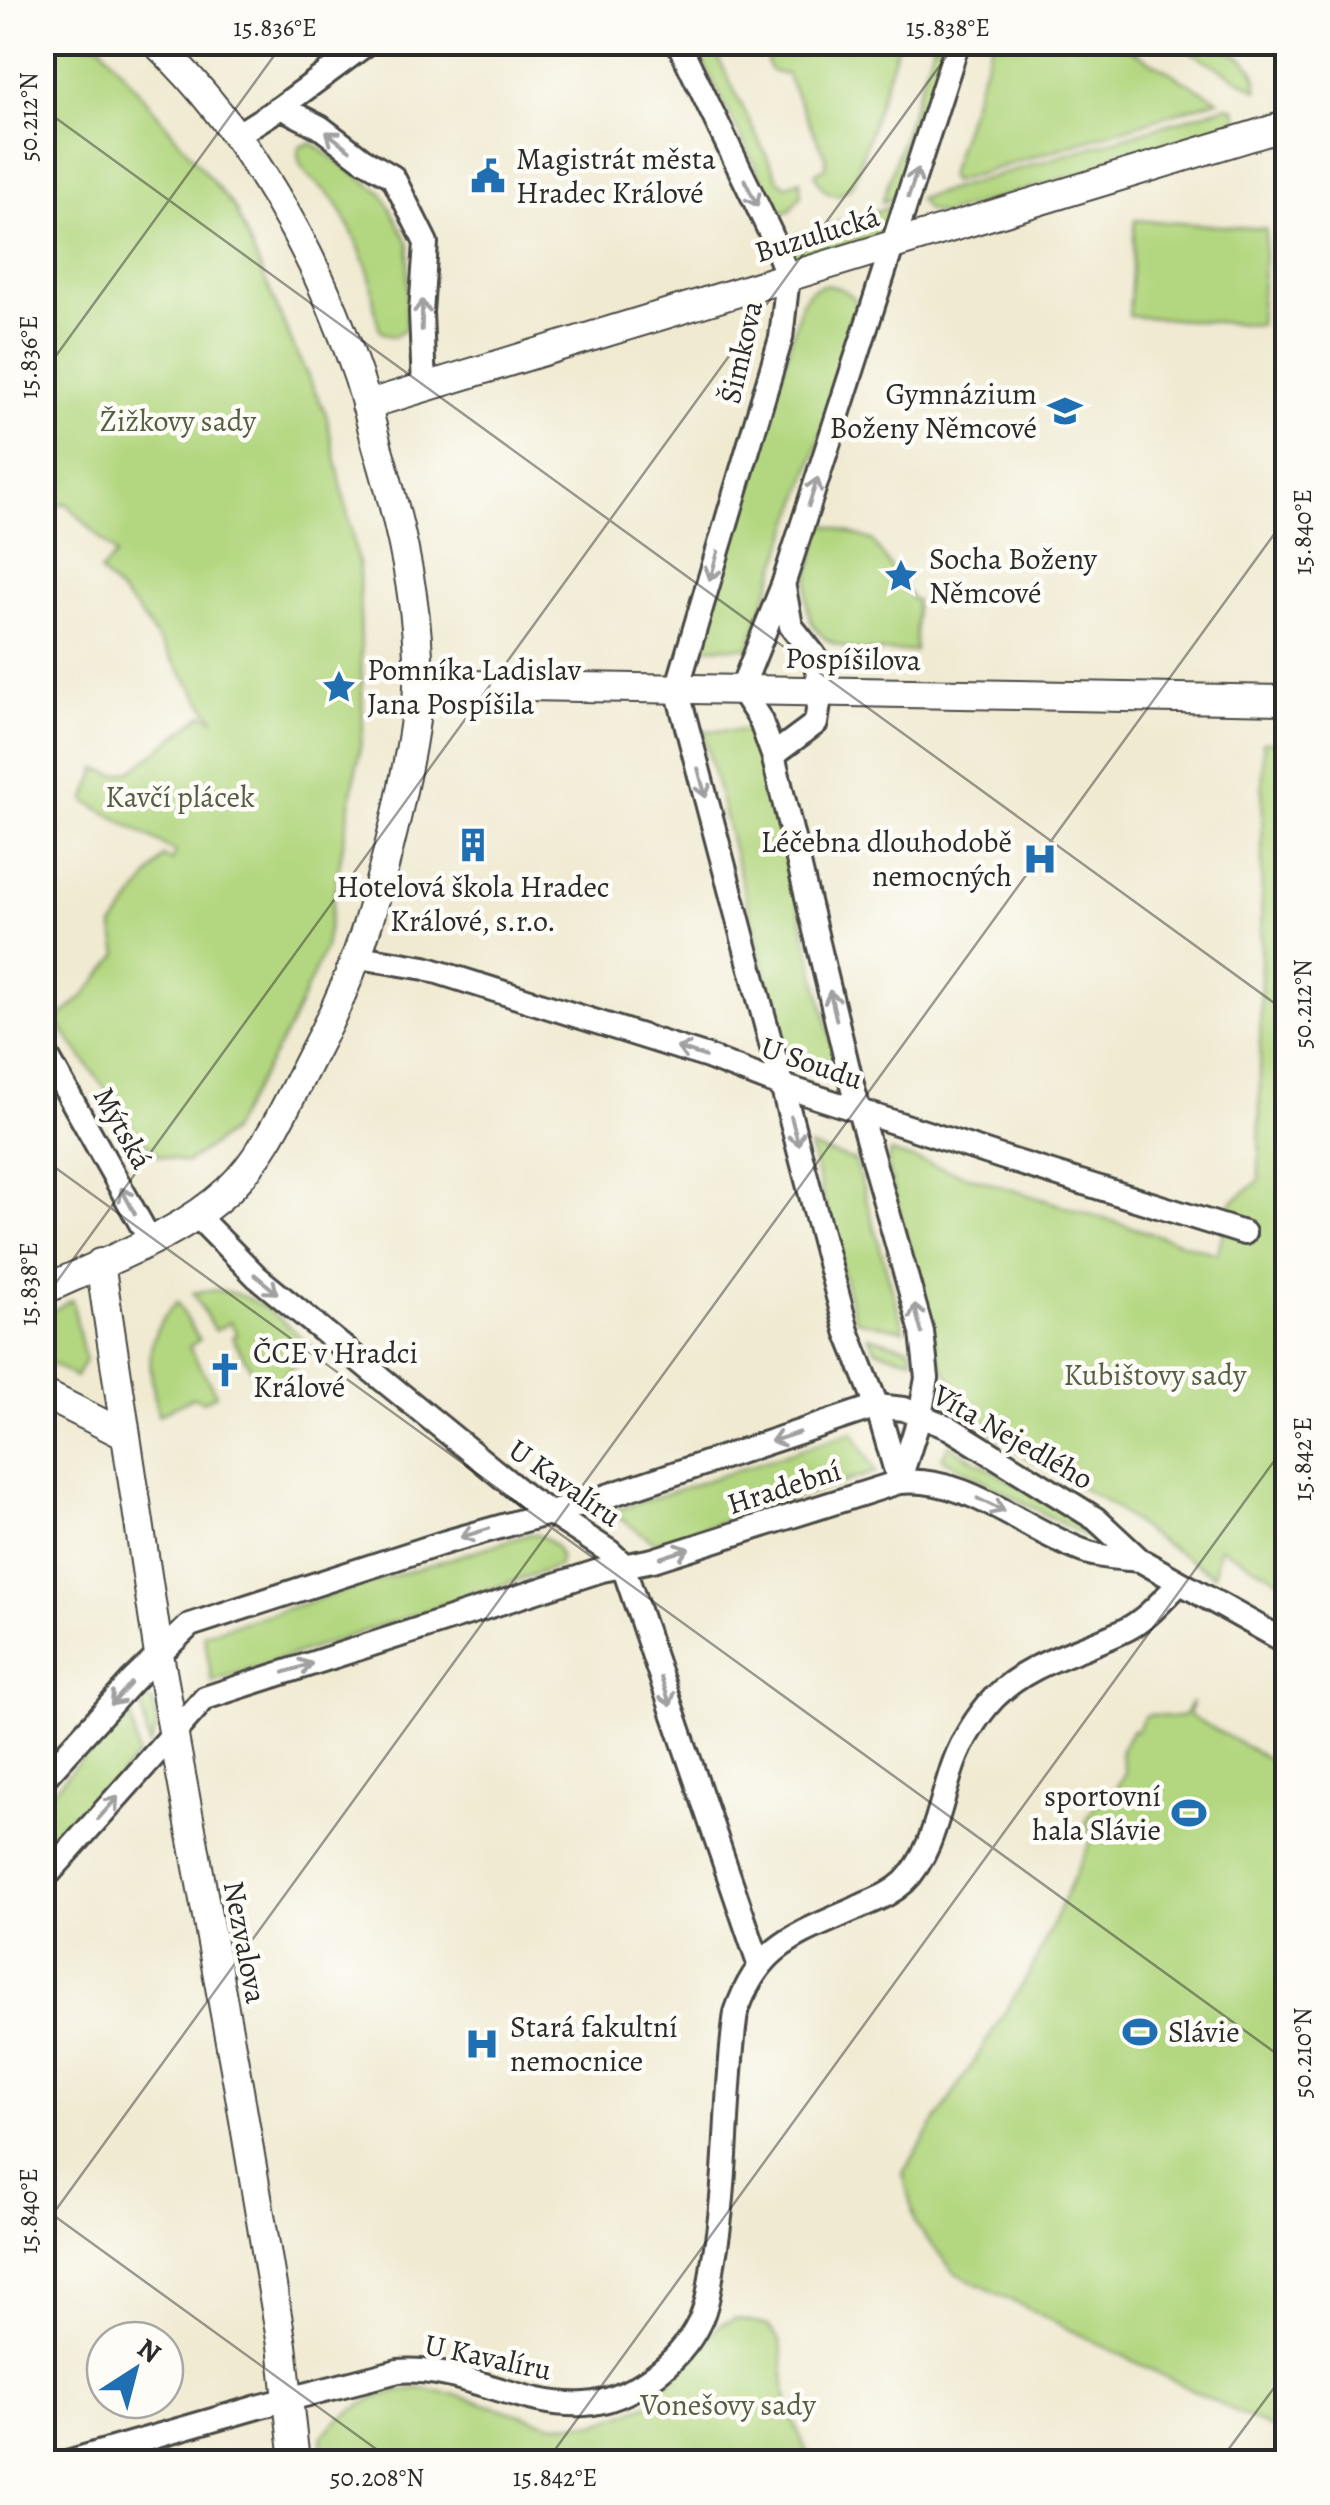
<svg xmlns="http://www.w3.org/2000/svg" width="1330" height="2505" viewBox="0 0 1330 2505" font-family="Alegreya,serif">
<rect width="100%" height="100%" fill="#fdfcf7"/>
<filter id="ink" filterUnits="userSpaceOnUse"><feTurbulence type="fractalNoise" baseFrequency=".01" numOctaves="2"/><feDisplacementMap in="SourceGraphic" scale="20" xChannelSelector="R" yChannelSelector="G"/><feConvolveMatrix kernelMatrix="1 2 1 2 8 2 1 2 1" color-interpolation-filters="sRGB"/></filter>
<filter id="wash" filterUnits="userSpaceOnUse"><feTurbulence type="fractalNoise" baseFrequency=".0048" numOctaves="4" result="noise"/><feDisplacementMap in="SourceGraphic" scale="40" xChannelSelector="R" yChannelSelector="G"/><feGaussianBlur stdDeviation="2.25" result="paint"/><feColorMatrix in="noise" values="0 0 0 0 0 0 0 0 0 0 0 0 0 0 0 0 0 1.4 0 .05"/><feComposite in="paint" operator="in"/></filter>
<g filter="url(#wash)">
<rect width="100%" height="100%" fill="#f0ead1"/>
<path fill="#b3d780" stroke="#6f8156" stroke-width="2.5" d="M43,42L100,44L235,209L296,352L326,414L359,567L363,730L325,948L290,1026L229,1133L186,1163L158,1155L138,1135L56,1021L83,997L118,955L113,927L164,856L172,861L176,852L85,801L97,769L117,775L133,770L204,714L215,720L136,609L100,572L116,555L66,503L43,510Z
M694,43H711L779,181L786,186L800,180L801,196L789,211L774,214L765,208L766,188Z
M770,43H898L853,185L839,195C824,194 820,186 815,173L826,168V158L786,74C776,74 768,72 767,61L773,50Z
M934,43H950L900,197L882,202Z
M992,43H1119L1218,100L952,182L948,177Z
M1176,43C1205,42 1261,51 1257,90Z
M1228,106L1235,109L1238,120L1231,129L941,215L927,210L918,199Z
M312,143L382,193L409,244L406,328L394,337L381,332C373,313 374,297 370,277C366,260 343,211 332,197C318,182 293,171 299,147Z
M897,205L890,224L874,236L802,260L791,257L785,248L797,235Z
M1135,220L1266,229L1259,325L1129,316Z
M823,285C847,287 859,297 860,321L749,648L701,647L802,302L811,290Z
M824,524L872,540L913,600H916L915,651C895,651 872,653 852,649C783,636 810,567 824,524Z
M757,730L836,1061L831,1076L788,1063L703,731Z
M1263,742H1287V1584L1219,1547L1214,1575L1152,1536L1105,1501L1029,1459L994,1434L960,1393L941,1364L887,1167L891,1152L1217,1254L1232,1202L1259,1181Z
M810,1147L855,1161L904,1330L855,1320Z
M210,1290C254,1290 282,1321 314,1348L265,1392L232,1337L237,1334L230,1322L215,1331L193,1293Z
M72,1300L85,1360L76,1377L43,1359V1316Z
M177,1302L199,1340L189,1347L216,1394L203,1401L193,1397L158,1415C150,1369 140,1338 177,1302Z
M868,1336L911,1348L912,1359L876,1350Z
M853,1432L876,1472L656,1543L611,1512Z
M949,1445L1092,1529L1096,1538L1090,1539L942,1458Z
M530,1534C547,1535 564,1549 559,1566L212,1682L204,1634Z
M140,1696L154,1702L157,1729L149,1746Z
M1192,1702L1189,1715L1283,1767L1284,1760L1287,1762V2437L954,2272L916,2225L903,2173L1031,1971L1091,1840L1086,1822L1096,1804L1105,1801L1109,1793L1113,1794L1125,1772L1120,1752L1132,1729L1136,1731L1145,1716C1161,1711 1168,1721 1184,1716Z
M130,1705L138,1756L43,1863V1802Z
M736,2319L768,2326L781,2341L787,2405L811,2462H324L322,2436L339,2419L377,2396L418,2388L449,2393L554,2425L598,2423L649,2404L721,2324Z"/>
</g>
<g filter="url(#ink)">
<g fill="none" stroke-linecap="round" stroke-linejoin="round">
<g stroke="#494844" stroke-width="28">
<path id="minor" d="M678,42L770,232L788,277L781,338L677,689L847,1331L877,1406L899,1482
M281,107L320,127L362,159L393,177L426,243L421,312L424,388
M235,136L281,107L369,42
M773,755L816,723L821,691L814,655L791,626L784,588
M359,957L425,968L708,1057L783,1086L1004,1158L1244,1233
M42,1047L150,1240
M196,1215L257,1277L529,1499L610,1552L622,1563L759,1964
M899,1482L920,1416L927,1378L922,1332L853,1089L773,755L760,719L741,690L783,585L958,42
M42,1780L132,1681L190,1625L446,1542L589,1502L877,1406L904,1409L950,1428L1096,1519L1140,1560L1288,1643
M42,1881L205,1698L602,1570L653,1560L899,1482C968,1475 1023,1530 1086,1552C1102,1558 1123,1558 1140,1560
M67,2462L258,2407L398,2371C463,2366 520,2408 585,2404C629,2401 680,2363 699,2323C708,2305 710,2284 713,2264C729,2181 724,2096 736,2013C759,1944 797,1935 857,1908C874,1900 890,1895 904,1882C934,1853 940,1801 954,1763C962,1741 977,1716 994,1698C1031,1660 1083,1652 1129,1628C1149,1617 1164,1598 1180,1583"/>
</g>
<g stroke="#494844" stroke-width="32">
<path id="tertiary" d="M366,405L1288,125
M418,684L1288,700
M100,1263L159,1655L239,2090L282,2345L295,2462
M42,1291C104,1261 178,1237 228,1190C268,1152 290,1096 315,1049C357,971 377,899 397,814C406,772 416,729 418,687C421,610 400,522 378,449C371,424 366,400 358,376C317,254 248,131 155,42
M42,1393L123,1434"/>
</g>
<use href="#minor" stroke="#fff" stroke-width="22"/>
<use href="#tertiary" stroke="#fff" stroke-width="28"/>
</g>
<defs><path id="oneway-shaft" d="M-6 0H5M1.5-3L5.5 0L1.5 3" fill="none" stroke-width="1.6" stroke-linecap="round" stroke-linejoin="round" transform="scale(2.5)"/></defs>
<g stroke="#a0a0a0">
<use href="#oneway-shaft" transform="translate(338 141) rotate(-142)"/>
<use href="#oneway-shaft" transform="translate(913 183) rotate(-72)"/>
<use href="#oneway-shaft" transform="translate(751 193) rotate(64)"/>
<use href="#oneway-shaft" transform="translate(422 315) rotate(-89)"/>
<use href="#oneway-shaft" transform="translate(813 492) rotate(-72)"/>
<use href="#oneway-shaft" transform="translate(714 566) rotate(106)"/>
<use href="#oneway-shaft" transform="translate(702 783) rotate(75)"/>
<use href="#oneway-shaft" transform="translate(833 1005) rotate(-103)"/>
<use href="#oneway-shaft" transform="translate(691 1052) rotate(-162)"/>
<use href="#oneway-shaft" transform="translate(795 1131) rotate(75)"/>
<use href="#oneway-shaft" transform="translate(128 1201) rotate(-118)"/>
<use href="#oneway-shaft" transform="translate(266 1284) rotate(40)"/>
<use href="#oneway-shaft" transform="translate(918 1319) rotate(-105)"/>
<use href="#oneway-shaft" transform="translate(785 1437) rotate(162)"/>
<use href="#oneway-shaft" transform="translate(991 1505) rotate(26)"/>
<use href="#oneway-shaft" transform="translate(475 1533) rotate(163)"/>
<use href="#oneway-shaft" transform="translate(675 1553) rotate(-18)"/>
<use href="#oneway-shaft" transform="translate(298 1668) rotate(-18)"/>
<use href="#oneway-shaft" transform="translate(666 1692) rotate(71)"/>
<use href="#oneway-shaft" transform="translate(121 1694) rotate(132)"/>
<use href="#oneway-shaft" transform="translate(108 1808) rotate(-48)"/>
</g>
</g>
<path fill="none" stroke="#2b2b2b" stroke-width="2.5" stroke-opacity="0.45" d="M42,108L1288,1013M42,375L284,42M42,1158L1288,2062M42,1302L957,42M42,2207L394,2462M42,2229L1288,515M546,2462L1288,1442M1219,2462L1288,2369"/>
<defs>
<g id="civic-bare" transform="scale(2.7)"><path d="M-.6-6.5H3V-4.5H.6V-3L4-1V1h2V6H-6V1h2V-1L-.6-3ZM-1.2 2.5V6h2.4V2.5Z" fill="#1f6fb2" stroke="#fdfcf7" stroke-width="2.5" paint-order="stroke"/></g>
<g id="university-bare" transform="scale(2.7)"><path d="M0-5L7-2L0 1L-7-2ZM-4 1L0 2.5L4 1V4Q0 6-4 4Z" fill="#1f6fb2" stroke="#fdfcf7" stroke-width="2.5" paint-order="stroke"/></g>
<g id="sight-bare" transform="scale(2.7)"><path d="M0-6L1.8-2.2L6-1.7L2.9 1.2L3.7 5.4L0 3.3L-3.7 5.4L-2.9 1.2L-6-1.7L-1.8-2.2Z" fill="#1f6fb2" stroke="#fdfcf7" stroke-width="2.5" paint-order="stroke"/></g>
<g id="building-bare" transform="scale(2.7)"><path d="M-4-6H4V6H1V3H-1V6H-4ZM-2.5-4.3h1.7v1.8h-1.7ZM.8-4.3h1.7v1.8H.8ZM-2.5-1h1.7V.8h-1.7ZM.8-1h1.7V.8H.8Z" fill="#1f6fb2" stroke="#fdfcf7" stroke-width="2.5" paint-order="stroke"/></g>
<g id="hospital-bare" transform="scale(2.7)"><path d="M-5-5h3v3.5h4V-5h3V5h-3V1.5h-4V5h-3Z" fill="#1f6fb2" stroke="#fdfcf7" stroke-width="2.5" paint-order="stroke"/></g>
<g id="church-bare" transform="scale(2.7)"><path d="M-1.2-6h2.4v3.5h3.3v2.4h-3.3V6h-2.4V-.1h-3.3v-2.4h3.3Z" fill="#1f6fb2" stroke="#fdfcf7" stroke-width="2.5" paint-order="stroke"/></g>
<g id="stadium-bare" transform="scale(2.7)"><path d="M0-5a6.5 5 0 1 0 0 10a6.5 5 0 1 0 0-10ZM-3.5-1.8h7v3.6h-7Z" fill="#1f6fb2" stroke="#fdfcf7" stroke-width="2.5" paint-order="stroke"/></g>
</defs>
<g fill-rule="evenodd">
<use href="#civic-bare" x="488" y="176"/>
<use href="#university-bare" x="1065" y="411"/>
<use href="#sight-bare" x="901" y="576"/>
<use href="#sight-bare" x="339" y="687"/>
<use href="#building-bare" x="473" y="845"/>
<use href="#hospital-bare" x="1040" y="859"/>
<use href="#church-bare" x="225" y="1370"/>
<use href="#stadium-bare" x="1189" y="1813"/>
<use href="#stadium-bare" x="1140" y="2032"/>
<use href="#hospital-bare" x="482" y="2044"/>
</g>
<g text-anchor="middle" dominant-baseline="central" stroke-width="9" stroke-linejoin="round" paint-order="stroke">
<g font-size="30" fill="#2b2b2b" stroke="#fdfcf7" text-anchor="start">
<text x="516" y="159">Magistrát města<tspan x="516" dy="34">Hradec Králové</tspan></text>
<text x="1037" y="394" text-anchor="end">Gymnázium<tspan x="1037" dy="34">Boženy Němcové</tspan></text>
<text x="929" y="559">Socha Boženy<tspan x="929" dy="34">Němcové</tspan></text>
<text x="367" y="670">Pomníka Ladislav<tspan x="367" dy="34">Jana Pospíšila</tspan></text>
<text x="1012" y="842" text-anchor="end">Léčebna dlouhodobě<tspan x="1012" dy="34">nemocných</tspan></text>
<text x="473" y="887" text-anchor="middle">Hotelová škola Hradec<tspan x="473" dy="34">Králové, s.r.o.</tspan></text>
<text x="253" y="1353">ČCE v Hradci<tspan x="253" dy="34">Králové</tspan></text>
<text x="1161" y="1796" text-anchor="end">sportovní<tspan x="1161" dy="34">hala Slávie</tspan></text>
<text x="510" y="2027">Stará fakultní<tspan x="510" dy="34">nemocnice</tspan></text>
<text x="1168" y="2032">Slávie</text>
</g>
<g font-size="30" fill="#2b2b2b" stroke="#fdfcf7">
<text transform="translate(817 234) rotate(-17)">Buzulucká</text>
<text transform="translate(741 352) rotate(-77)">Šimkova</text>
<text transform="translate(853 659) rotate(1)">Pospíšilova</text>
<text transform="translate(812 1063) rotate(19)">U Soudu</text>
<text transform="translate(123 1128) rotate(61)">Mýtská</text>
<text transform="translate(1013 1437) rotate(30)">Víta Nejedlého</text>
<text transform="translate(565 1483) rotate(35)">U Kavalíru</text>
<text transform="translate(784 1487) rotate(-18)">Hradební</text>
<text transform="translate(245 1942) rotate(79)">Nezvalova</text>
<text transform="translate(488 2357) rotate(12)">U Kavalíru</text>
</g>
<g font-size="30" fill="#545f44" stroke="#fdfcf7">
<text x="178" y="421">Žižkovy sady</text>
<text x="180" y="797">Kavčí plácek</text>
<text x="1155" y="1375">Kubištovy sady</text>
<text x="728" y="2405">Vonešovy sady</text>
</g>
</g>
<rect width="1330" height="2505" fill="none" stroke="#fdfcf7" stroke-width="110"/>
<g transform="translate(135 2370) rotate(36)"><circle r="48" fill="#fdfcf7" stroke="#a9a8a5" stroke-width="2.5"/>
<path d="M0-8L18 38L0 25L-18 38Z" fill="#1f6fb2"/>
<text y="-15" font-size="28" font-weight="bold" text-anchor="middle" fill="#2b2b2b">N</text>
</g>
<rect x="55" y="55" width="1220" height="2395" fill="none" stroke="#2b2b2b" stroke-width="4"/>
<g font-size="25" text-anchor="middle" fill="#2b2b2b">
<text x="275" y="36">15.836°E</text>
<text x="948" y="36">15.838°E</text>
<text transform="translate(28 117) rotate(-90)" y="9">50.212°N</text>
<text transform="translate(28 357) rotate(-90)" y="9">15.836°E</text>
<text transform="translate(1302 532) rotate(-90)" y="9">15.840°E</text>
<text transform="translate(1302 1004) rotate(-90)" y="9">50.212°N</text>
<text transform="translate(28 1284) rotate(-90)" y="9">15.838°E</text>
<text transform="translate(1302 1459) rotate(-90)" y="9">15.842°E</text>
<text transform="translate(1302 2053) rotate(-90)" y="9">50.210°N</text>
<text transform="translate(28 2211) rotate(-90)" y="9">15.840°E</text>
<text x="377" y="2486">50.208°N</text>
<text x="555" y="2486">15.842°E</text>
</g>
</svg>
